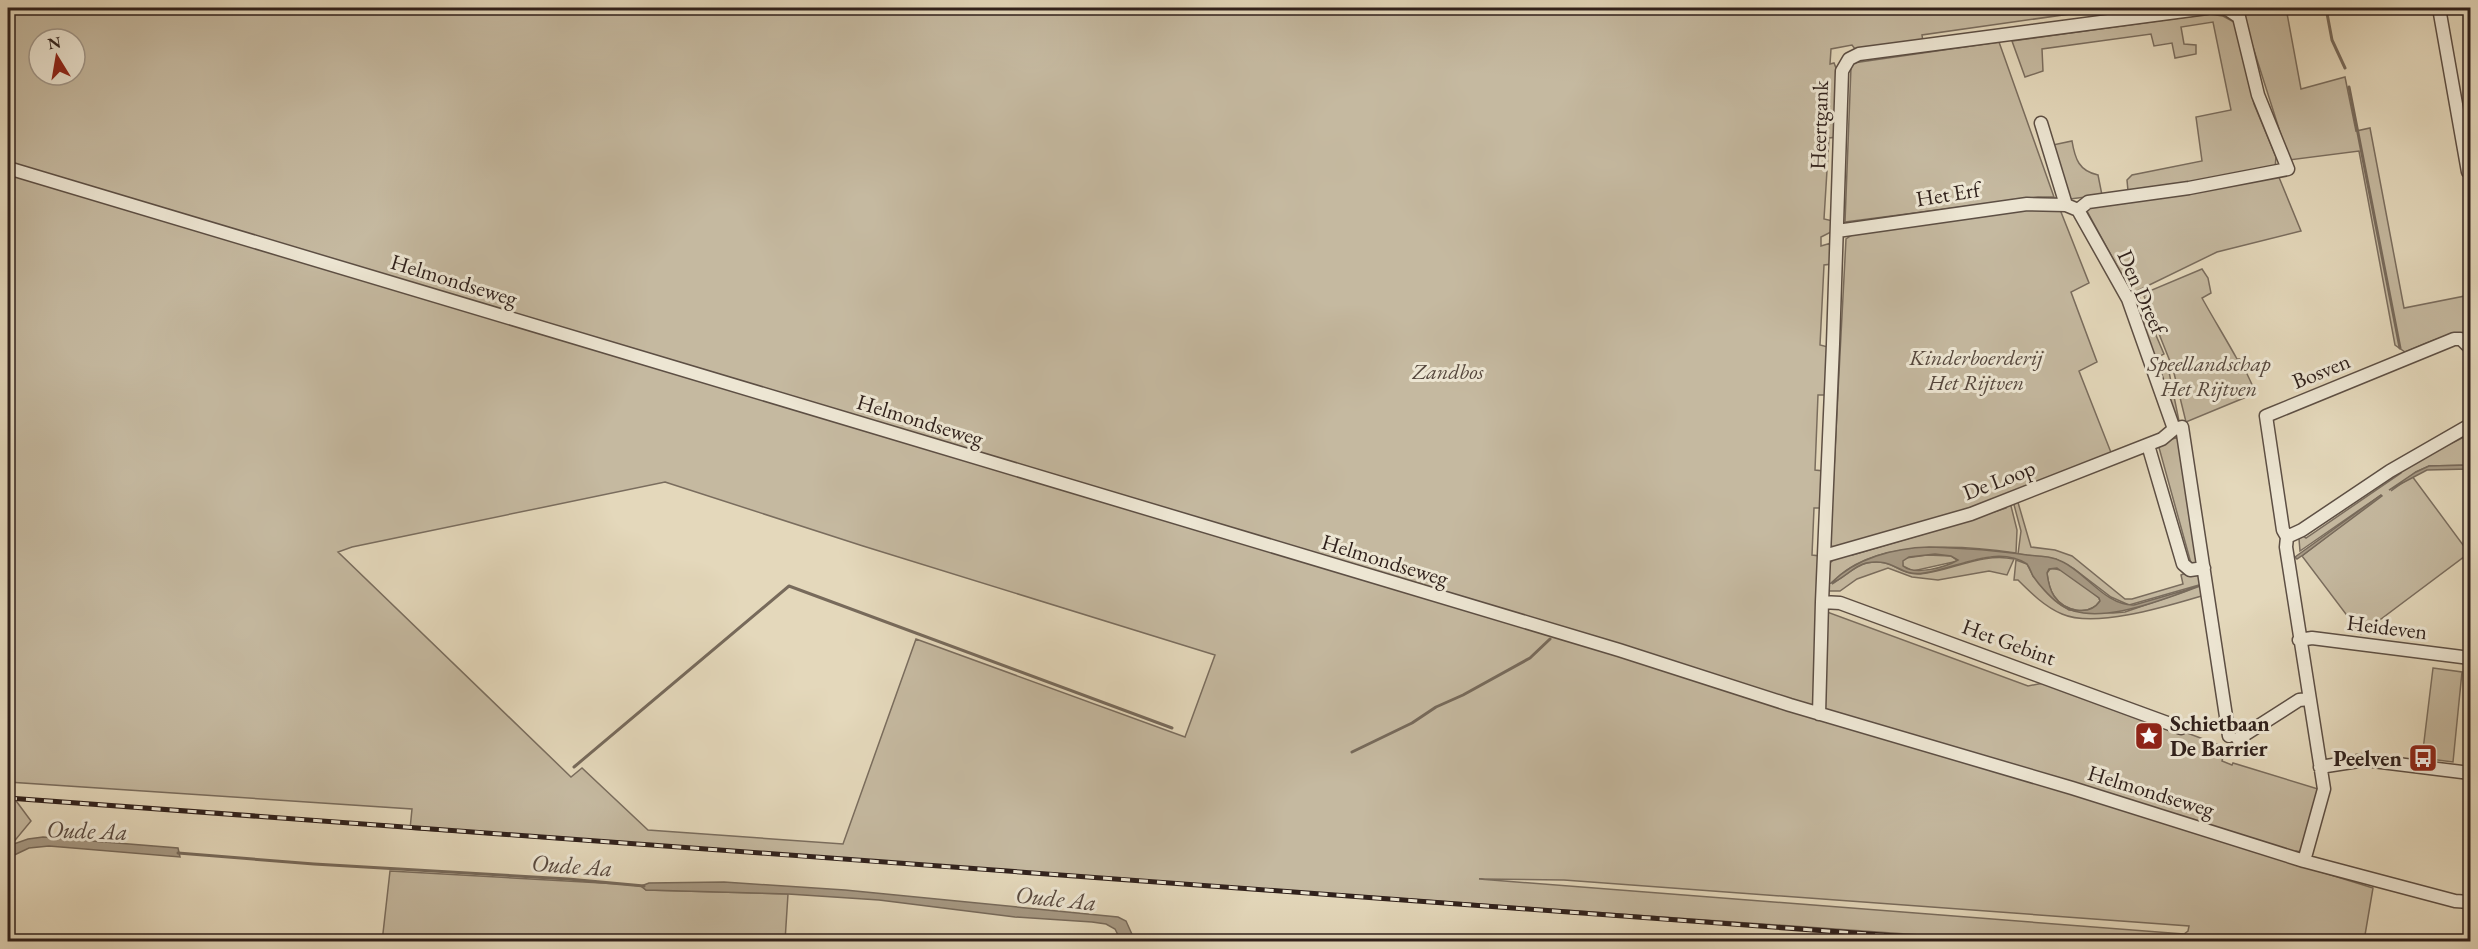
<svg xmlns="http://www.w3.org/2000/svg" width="2478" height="949" viewBox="0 0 2478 949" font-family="'EB Garamond',serif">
<rect width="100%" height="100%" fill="#e4d8bb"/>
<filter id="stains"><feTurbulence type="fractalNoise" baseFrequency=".00333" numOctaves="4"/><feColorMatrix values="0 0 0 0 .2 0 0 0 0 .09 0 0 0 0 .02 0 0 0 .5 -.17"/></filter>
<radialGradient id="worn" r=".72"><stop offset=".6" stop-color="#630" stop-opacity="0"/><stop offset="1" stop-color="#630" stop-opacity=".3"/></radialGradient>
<path fill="#c5b9a0" stroke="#7a6d5e" stroke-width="1.5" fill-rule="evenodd" d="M8,8H2112L1922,35L1923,42L1855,49L1852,45L1831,49L1830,64L1834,63L1838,73L1837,137L1829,138L1824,219L1833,221L1831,232L1821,237V246L1831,243L1832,264L1824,265L1820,345L1828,347L1826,395H1818L1815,470L1824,471L1822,508H1814L1812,555L1820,556L1827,612L2028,686L2049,682L2225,747L2222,761L2232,765L2233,763L2318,789L2302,852L2296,851L2289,862L2373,888L2364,941H2006L410,829L412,809L8,782ZM39,39H75V75H39ZM665,482L863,546L1215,655L1185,737L916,639L843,844L648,830L582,768L571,777L338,552L352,547ZM1479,879L1564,880L2189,926L2188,931L2184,934Z
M2232,8H2286L2301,89L2345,77L2356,131L2370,128L2404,308L2470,295V341C2458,325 2421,346 2405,352L2395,345L2359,151L2289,160L2244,19Z
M2209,14L2223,16L2234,22L2254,104L2276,157L2275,168L2257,173L2128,191L2127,180L2132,175L2202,161L2196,117L2231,110L2213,22L2181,27L2184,44L2196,45V54L2175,58L2172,43L2154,46L2151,34L2042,49L2043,71L2025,77L2012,41Z
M1999,42L2054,197H2038L1845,222L1851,67L1853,63Z
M2072,141C2075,159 2079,171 2098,175L2102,195L2070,199L2048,146Z
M2278,175L2301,231L2217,252L2137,291L2131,292L2087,211V207L2242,184Z
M2059,207L2089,283L2071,292L2097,362L2079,371L2112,455L1971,508L1840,548L1830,546L1846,239L1852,235L2022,210Z
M2202,269L2208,278L2211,293L2202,298C2213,318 2226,339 2237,359H2240L2256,393L2186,422L2173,369L2144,296L2147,292Z
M2138,297L2140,298L2164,354L2153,360L2132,300Z
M2163,360L2167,362L2179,421H2176L2155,363Z
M2470,434V465L2429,466L2416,472L2391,491L2412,476L2469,553L2361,634L2302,556L2381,495L2300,551L2299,539L2303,536L2306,538L2401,473L2402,468Z
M2178,437L2200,565L2192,567L2158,444Z
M2017,499L2031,547L2055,550L2072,556L2125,599H2132L2183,584L2181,575L2188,572H2199L2205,595C2171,605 2096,629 2062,614C2045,607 2031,593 2018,580H2014L2016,560L2027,564L2033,576L2058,603L2069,610L2113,613L2125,612L2186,591L2199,585L2129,605L2111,597L2074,569L2056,559L2018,554L2021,531L2013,501Z
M2010,502L2017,530L2016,553C1964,545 1868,538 1832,584C1844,577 1854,566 1867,563C1895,558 1897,575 1920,574C1952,571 1982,552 2014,559L2007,575L1989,571L1938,580L1912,577L1888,568L1857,579L1840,591H1828L1829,564L1834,559L1851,552L1852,555L1924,534V531L1997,511L2006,508L2005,504Z
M1927,555L1951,556L1958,561L1913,571L1903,566L1902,561L1906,558Z
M2050,569C2067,567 2086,587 2099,598L2100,601C2089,617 2064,611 2054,596C2050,590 2048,581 2047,573Z
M2433,668L2462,672L2453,762L2422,758Z
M8,790L31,821L12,844L8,846Z
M390,871L620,884L641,886L646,890L788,894L785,941L382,942Z"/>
<path fill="#a79a85" stroke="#776a5b" stroke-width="1.5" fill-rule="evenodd" d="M2470,465L2469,469L2427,470L2389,490L2416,472L2429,466Z
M2381,495L2382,496L2303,555L2297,559L2295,557Z
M1929,547C1962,548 1994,550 2027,555C2039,556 2052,556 2063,562C2086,573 2106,606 2134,605L2200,586C2165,599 2091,630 2058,603C2050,597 2039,585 2033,576C2031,572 2030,568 2027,564C1996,544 1956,569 1924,573C1898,577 1895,557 1866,563C1853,566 1843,580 1831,583C1856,558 1894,548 1929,547ZM1935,554L1951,556L1958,560C1946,567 1915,576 1903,566V561L1909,557ZM2057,568L2099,598L2100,601C2089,617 2064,611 2054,596C2050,590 2048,581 2047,573L2049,569Z
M43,837L178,848L180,857L49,846L29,848L8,858V846L28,839Z
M724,882L845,890L1118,917L1126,921L1135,941H1121L1115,929L1106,924L1092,922L1015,917L879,900L788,894L646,890L641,886L649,883Z"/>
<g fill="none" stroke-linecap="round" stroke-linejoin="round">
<path stroke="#776a5b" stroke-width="3" d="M2326,8L2332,40L2345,68
M2349,87L2400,348
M1352,752L1412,723L1436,707L1463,695L1530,658L1550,639
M574,767L789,586L1172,728
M178,853L314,864L568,879L644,886"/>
<g stroke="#5d4f44" stroke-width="15">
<path id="minor" d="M2439,8L2468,172L2470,173
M2041,123L2066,205
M8,168L1619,650L1790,705L2072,788L2304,861L2455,901L2470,902
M2078,210L2128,299L2174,429
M1837,231L2027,204L2066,205L2078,210L2088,202L2189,188L2288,169L2258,95L2239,17L2227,9L2218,8
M2148,445L2183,564L2190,570L2204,568
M2287,537L2302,530L2390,471L2470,425
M1824,556L1971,514L2162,439L2174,429L2182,427L2229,736
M1822,602L1840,603L2181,728
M2299,640L2312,638L2470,658
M1819,714L1822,602L1833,344L1842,71L1849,59L1859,54L2207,8
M2238,739L2299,700L2309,699
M2320,767L2365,760L2470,773
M2304,861L2324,789L2286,547L2287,537L2283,530L2266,416L2454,339H2461L2470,348"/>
</g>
<use href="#minor" stroke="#ede6d3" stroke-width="12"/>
<g stroke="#30211c" stroke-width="5">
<path id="rail" d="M8,798L1978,942"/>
</g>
<use href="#rail" stroke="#ede6d3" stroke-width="3" stroke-dasharray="9" stroke-linecap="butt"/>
</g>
<defs>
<g id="sight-square" transform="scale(1.5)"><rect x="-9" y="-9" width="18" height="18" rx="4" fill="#8f2418" stroke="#ede6d3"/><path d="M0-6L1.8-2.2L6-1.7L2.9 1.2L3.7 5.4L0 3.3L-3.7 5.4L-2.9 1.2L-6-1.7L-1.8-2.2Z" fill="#fff"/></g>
<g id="bus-square" transform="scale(1.5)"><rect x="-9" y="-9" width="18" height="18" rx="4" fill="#8f2418" stroke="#ede6d3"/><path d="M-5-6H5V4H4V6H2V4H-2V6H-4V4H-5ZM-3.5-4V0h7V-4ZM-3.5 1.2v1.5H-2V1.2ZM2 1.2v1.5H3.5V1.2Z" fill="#fff"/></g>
</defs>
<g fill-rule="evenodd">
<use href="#sight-square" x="2149" y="736"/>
<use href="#bus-square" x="2423" y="758"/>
</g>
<g text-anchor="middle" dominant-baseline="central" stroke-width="6" stroke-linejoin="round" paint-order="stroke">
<g font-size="22" fill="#30211c" stroke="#ede6d3">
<text transform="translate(1819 125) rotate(-88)">Heertgank</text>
<text transform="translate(1948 194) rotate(-9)">Het Erf</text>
<text transform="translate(454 280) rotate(17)">Helmondseweg</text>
<text transform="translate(2142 292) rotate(66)">Den Dreef</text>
<text transform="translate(2321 371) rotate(-22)">Bosven</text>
<text transform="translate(920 420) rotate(17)">Helmondseweg</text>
<text transform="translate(1999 480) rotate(-21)">De Loop</text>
<text transform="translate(1385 560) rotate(17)">Helmondseweg</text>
<text transform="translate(2387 627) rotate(7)">Heideven</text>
<text transform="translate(2009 642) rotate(20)">Het Gebint</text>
<text transform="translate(2151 791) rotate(17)">Helmondseweg</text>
</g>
<g font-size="22" font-style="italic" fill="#55473d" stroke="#ede6d3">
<text x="1976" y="357">Kinderboerderij<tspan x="1976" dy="25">Het Rijtven</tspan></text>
<text x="2209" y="363">Speellandschap<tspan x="2209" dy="25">Het Rijtven</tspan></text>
<text x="1448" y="371">Zandbos</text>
</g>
<g font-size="22" font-weight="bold" fill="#30211c" stroke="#ede6d3" text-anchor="start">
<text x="2170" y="723">Schietbaan<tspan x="2170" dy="25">De Barrier</tspan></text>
<text x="2402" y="758" text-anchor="end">Peelven</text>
</g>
<g font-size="24" font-style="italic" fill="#5a4b41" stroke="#ede6d3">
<text transform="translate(87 830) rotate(2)">Oude Aa</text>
<text transform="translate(572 865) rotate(4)">Oude Aa</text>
<text transform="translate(1056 898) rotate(6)">Oude Aa</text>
</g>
</g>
<rect width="2478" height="949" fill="none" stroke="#e4d8bb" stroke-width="30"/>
<rect x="9" y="9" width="2460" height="931" fill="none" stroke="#30211c" stroke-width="3"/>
<rect x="15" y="15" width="2448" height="919" fill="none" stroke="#30211c" stroke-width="1.5"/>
<g transform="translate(57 57) rotate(349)"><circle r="28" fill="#ede6d3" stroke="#a1978a" stroke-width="1.5"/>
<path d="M0-4.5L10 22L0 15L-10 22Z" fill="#8f2418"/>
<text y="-9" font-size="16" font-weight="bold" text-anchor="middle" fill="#30211c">N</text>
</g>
<rect width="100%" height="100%" filter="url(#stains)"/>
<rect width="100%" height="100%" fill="url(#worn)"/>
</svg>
